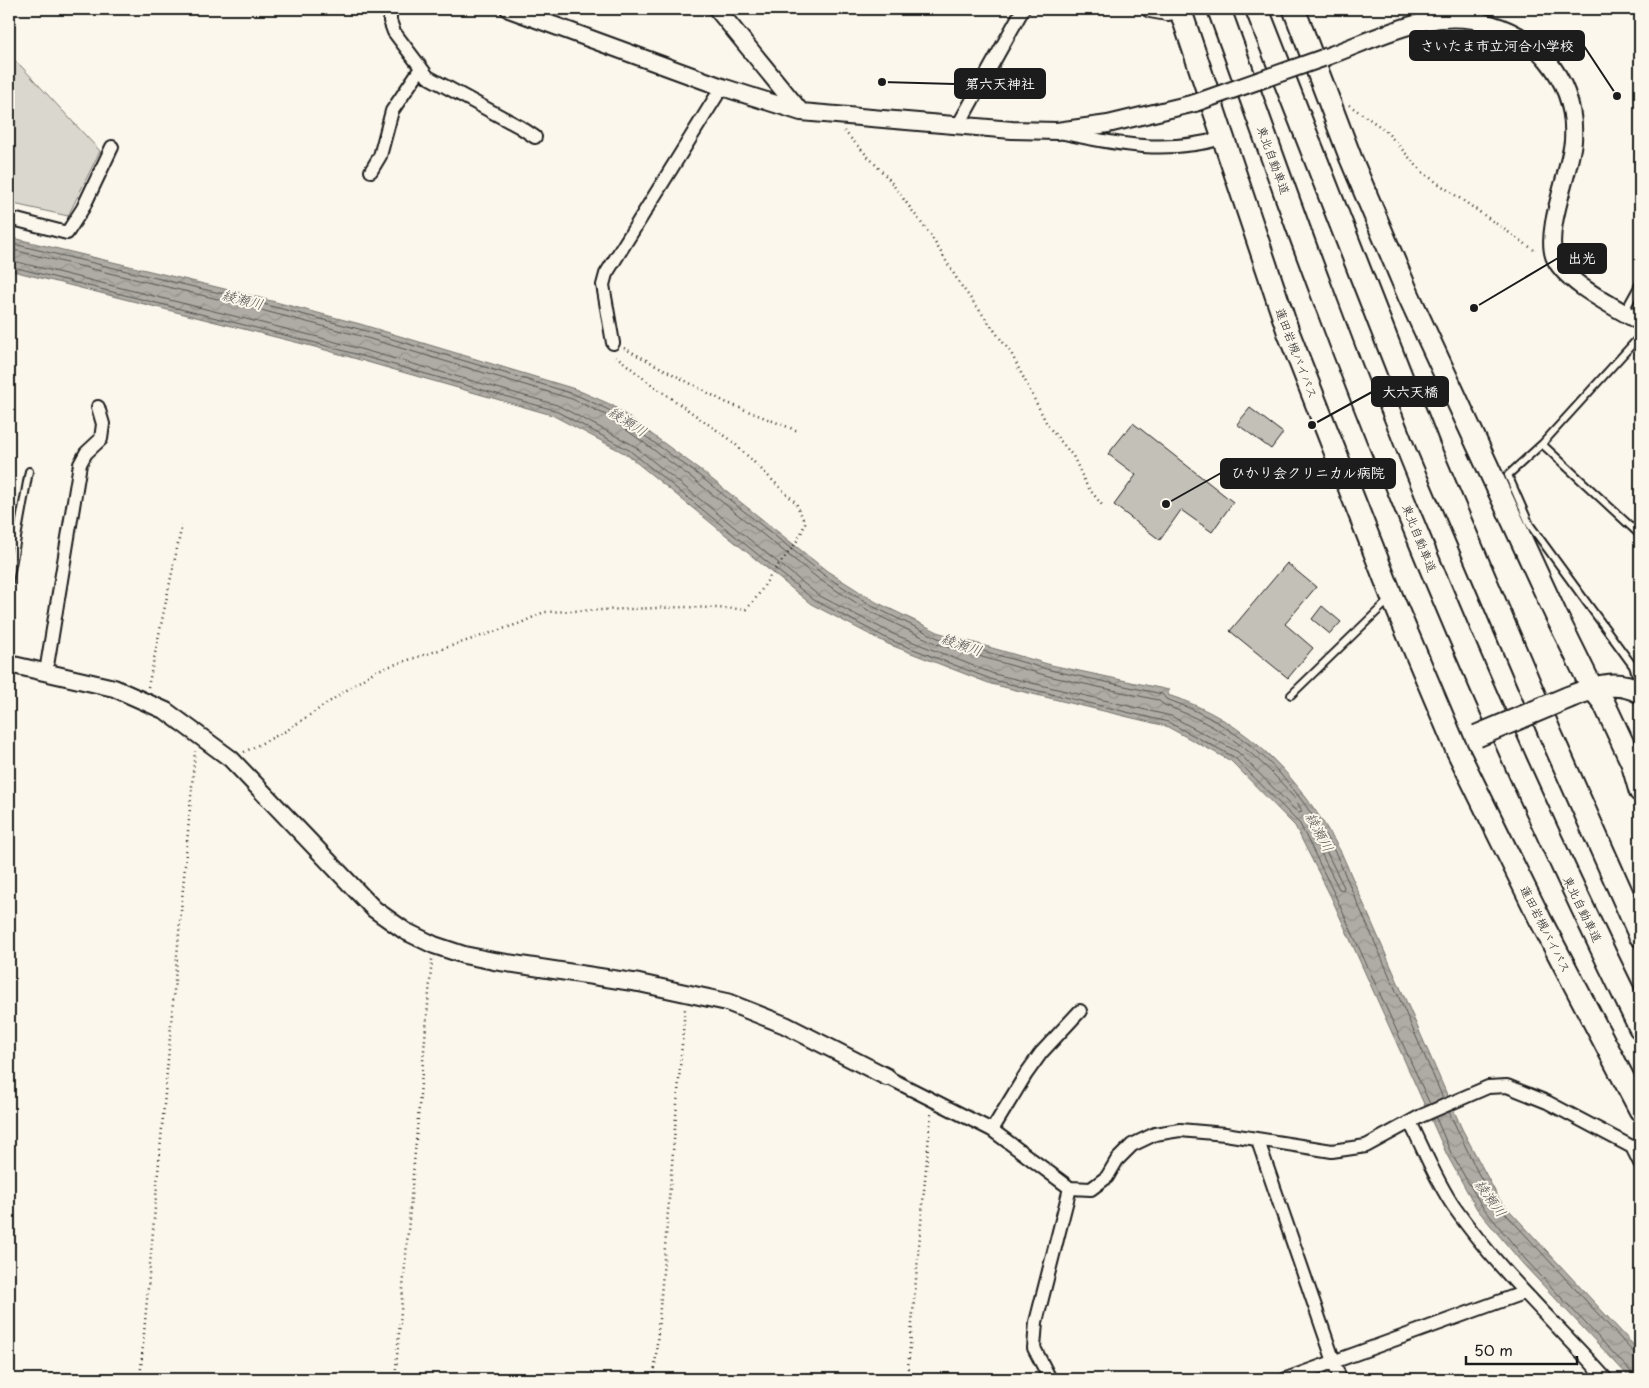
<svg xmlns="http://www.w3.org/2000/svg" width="1649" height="1388" viewBox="0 0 1649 1388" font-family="'Playpen Sans','Klee One',sans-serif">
<defs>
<pattern id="water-waves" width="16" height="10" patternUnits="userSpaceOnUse" patternTransform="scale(1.25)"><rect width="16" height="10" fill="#afaca5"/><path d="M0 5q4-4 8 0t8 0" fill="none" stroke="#96938d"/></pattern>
</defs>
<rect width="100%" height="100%" fill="#fbf7ec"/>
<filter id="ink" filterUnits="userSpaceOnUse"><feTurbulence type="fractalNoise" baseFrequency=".02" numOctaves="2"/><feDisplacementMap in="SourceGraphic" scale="10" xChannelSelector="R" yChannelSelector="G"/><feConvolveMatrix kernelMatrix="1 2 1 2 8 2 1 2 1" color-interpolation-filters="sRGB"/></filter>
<g filter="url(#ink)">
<path fill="#dad7ce" stroke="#7b7a75" d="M9,58L20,65L100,151L68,216L9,203Z"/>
<path fill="url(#water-waves)" stroke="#74726e" d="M9,237L233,291L360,324L575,389L612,405L699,469L827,571L876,602L940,633L1051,665L1169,690L1168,695C1250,721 1300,779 1341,852L1462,1129L1499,1199L1640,1352V1379H1631L1522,1263L1477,1209L1447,1155L1331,897L1295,826L1231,761L1166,726L991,684L888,644L811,604L626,454L552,415L315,347L9,270Z"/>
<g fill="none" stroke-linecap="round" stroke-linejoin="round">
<path stroke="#575653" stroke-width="1" d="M9,243L232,296L359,329L574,394L609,410L696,473L824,575L874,607L938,638L1050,670L1162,694L1166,699C1248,727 1295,781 1336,854L1443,1098
M9,249L230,302L357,335L572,399L606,415L692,478L820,580L871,612L937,644L1048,676L1158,700L1164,705C1211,722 1242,742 1277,778C1286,788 1298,800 1302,812L1298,813L1238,752L1171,716L994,674L893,634L818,595L633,445L557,405L318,337L9,260
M9,266L316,343L554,410L629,450L814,600L890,640L993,680L1168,722L1234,757L1300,824L1335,895L1430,1104
M1310,825L1314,827L1344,887L1343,890L1339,889L1309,829Z
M1449,1112L1478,1173L1495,1202L1634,1353L1640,1355
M1436,1118L1451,1153L1482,1206L1526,1260L1633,1374L1635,1379"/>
</g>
<path fill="#c3c0b8" stroke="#1c1c1c" d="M1250,408L1283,433L1271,449L1237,424Z
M1133,423L1233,502L1212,532L1181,510L1160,540L1114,505L1136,475L1108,454Z
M1287,563L1316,587L1285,624L1313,648L1288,678L1230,631Z
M1322,606L1341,622L1330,634L1312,619Z"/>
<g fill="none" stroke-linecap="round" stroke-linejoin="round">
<g stroke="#1c1c1c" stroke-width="10">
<path id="service" d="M1624,312L1640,283
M1542,444L1640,336
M9,582L29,471
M1640,686L1633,666L1530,525L1508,475L1542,444L1640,535
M1291,695L1389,600"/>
</g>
<g stroke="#1c1c1c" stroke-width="16">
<path id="minor" d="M390,9V21L394,32L428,77L520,127L535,137
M959,124L1023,9
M1064,133C1119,145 1168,154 1222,138
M371,171L380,156L392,111L421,68
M9,218L67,233L83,208L112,147
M613,343L603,285L606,274L722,87
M46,672L80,464L86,453L101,439L103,424L98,407
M887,1077L992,1130L1070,1188L1091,1189L1107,1177L1117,1160L1132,1145L1155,1134L1180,1130L1225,1134L1332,1151L1366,1146L1421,1116L1488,1087L1507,1086L1547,1102L1632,1147L1640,1163
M1410,1122C1424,1150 1436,1181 1454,1207C1498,1270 1555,1322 1606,1379
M992,1130L1026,1074L1041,1053L1080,1011
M1258,1141L1340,1379
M1050,1379L1034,1348L1036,1322L1070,1188
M1286,1379L1523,1293"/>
</g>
<g stroke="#1c1c1c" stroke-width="20">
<path id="tertiary" d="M509,9L722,87L801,112L1012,130L1057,131L1108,124L1195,103
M717,9L801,112
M1150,9L1167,12L1180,10
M1323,58C1356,46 1389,30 1423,22C1468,12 1518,25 1547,60C1567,84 1575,110 1573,141C1570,172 1545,229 1554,256C1563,282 1617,308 1640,322
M9,664L114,688L166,711L231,759L374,909L405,931L434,945L464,955L494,961L639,983L727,1002L785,1025L887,1077"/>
</g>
<g stroke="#1c1c1c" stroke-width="25">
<path id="trunk" d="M1180,9L1289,334L1392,597L1455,746L1540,919L1640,1110
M1294,9L1351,159L1408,294L1556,615L1592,688L1604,703L1632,763L1640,791
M1567,698C1592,688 1615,678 1640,692"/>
</g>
<g stroke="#1c1c1c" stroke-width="26">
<path id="motorway" d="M1219,9C1254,104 1287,200 1323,295C1416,544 1523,789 1640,1027
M1257,9L1428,446L1550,733L1640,935"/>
</g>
<path stroke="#1c1c1c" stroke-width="2.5" stroke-dasharray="1 4" stroke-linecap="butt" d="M1349,105L1385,130L1422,172L1537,252
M844,131L888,178L931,236L960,284L1011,353L1048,426L1073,456L1087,486L1102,505
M624,348L725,402L798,431
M148,687L182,525
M244,752L286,731L375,671L521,623L544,612L685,607L746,609C756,600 762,589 769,578C781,559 799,545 805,523L796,503L731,440L648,382L616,356
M140,1379L195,751
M395,1379L432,959
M654,1379L685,1008
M907,1379L931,1113"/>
<use href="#service" stroke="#fbf7ec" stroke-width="6"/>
<use href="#minor" stroke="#fbf7ec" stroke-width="12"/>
<use href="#tertiary" stroke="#fbf7ec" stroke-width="16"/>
<use href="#trunk" stroke="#fbf7ec" stroke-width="21"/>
<use href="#motorway" stroke="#fbf7ec" stroke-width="22"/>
<g stroke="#1c1c1c" stroke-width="20" stroke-linecap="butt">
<path id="tertiary-bridge" d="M1195,103L1323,58"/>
</g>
<g stroke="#1c1c1c" stroke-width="25" stroke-linecap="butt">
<path id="trunk-bridge" d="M1477,736L1567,698"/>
</g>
<use href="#tertiary-bridge" stroke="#fbf7ec" stroke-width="16"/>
<use href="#trunk-bridge" stroke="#fbf7ec" stroke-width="21"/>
</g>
</g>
<g text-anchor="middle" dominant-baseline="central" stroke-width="4" stroke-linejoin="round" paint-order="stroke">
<g font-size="12" fill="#1c1c1c" stroke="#fbf7ec">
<text transform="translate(1274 160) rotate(70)">東北自動車道</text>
<text transform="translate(1297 353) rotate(69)">蓮田岩槻バイパス</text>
<text transform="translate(1420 538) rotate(68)">東北自動車道</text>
<text transform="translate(1583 909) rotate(64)">東北自動車道</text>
<text transform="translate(1546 929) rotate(63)">蓮田岩槻バイパス</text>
</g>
<g font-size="14" font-style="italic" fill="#575653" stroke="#fbf7ec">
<text transform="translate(243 299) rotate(15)">綾瀬川</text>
<text transform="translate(628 421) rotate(33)">綾瀬川</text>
<text transform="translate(962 644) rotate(19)">綾瀬川</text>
<text transform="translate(1320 832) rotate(62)">綾瀬川</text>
<text transform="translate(1491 1198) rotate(54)">綾瀬川</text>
</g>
</g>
<path fill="none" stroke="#1c1c1c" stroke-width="2" d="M1617 96L1584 46M882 82L955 84M1474 308L1558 258M1312 425L1372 392M1166 504L1221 473"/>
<g fill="#1c1c1c" stroke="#fbf7ec" stroke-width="2">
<circle cx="1617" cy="96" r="5"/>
<circle cx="882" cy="82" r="5"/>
<circle cx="1474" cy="308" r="5"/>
<circle cx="1312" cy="425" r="5"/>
<circle cx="1166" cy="504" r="5"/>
</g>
<g fill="#1c1c1c" stroke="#1c1c1c" stroke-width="2">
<rect x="1410" y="31" width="174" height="29" rx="5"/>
<rect x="955" y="69" width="90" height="29" rx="5"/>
<rect x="1558" y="244" width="48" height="29" rx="5"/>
<rect x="1372" y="377" width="76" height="29" rx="5"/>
<rect x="1221" y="459" width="174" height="29" rx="5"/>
</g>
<g font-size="14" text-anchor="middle" font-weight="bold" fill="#fff">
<text x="1497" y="51">さいたま市立河合小学校</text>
<text x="1000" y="89">第六天神社</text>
<text x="1582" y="263">出光</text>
<text x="1410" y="397">大六天橋</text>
<text x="1308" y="478">ひかり会クリニカル病院</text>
</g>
<rect width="1649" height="1388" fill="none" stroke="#fbf7ec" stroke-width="30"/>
<rect x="15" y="15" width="1619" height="1358" fill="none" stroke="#1c1c1c" stroke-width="2" filter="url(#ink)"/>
<path d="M1466 1356v8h111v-8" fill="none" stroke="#1c1c1c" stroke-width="2.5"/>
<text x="1474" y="1356" font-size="15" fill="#1c1c1c" stroke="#fbf7ec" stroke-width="4" paint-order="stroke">50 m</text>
</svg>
